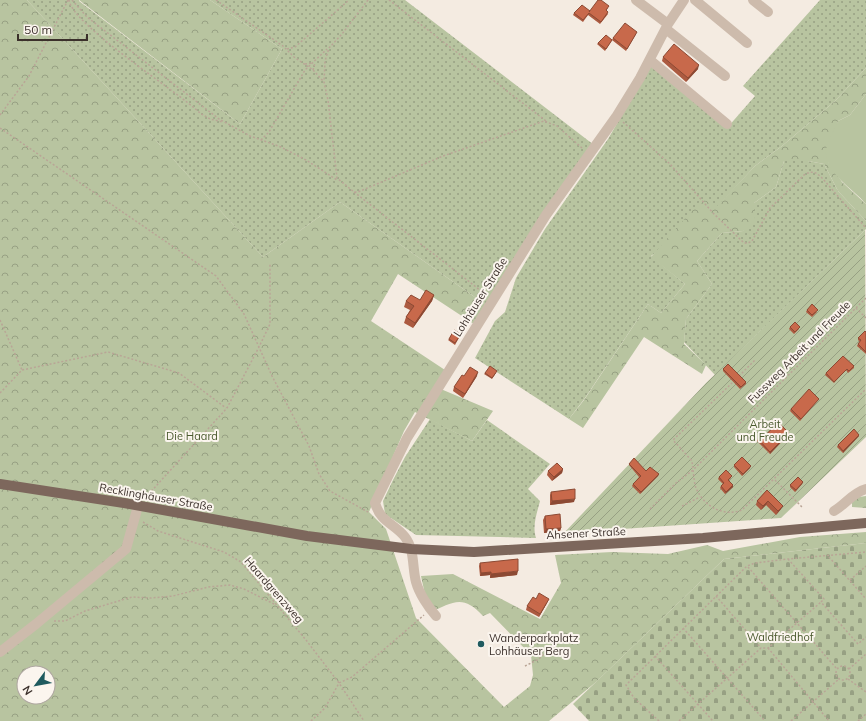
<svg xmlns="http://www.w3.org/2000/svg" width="866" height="721" viewBox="0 0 866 721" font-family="Mulish,sans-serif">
<defs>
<pattern id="grass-dots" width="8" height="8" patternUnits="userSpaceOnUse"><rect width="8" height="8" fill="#b8c4a0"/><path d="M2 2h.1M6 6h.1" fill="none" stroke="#97a083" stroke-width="1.8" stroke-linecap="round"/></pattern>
<pattern id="forest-crowns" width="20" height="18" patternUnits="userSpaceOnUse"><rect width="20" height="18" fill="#b8c4a0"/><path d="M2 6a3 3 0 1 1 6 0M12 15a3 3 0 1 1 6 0" fill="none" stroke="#97a083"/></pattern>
<pattern id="cemetery-stones" width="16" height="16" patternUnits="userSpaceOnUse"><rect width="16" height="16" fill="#b8c4a0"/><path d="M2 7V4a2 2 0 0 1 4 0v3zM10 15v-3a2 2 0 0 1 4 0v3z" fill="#97a083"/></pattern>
<pattern id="garden-furrows" width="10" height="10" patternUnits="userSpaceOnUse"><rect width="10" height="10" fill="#b8c4a0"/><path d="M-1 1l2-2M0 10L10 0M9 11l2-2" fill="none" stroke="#97a083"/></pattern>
</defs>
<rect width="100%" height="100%" fill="#f4ebe1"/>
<path fill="url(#grass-dots)" d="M27,0H79V1L240,124L282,49L210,0H405L594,145L486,305L340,202L263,257Z
M820,0H866V68L835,101L782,146L755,166L717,207L651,256L685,284L661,313L648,304L585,398L569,419L475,358L495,321L505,312L516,278L545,229L608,139L651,65L727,128L755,96L743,86Z
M784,161H808L824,164L838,191L866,221V229L715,375L684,342L686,319L712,284L697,261L722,233L743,231L754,203L776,187Z
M430,419L472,441L487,420L550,464L528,489L540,501C537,513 532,526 536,538L416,535L385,514L383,501L393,480L405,457Z"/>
<path fill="url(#forest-crowns)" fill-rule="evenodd" d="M0,0H27L263,257L340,202L486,305L474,324L398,274L371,321L445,370L436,387L493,411L472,441L415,412L404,431L369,512L386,529L416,618L504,707L530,686L533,675L531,655L490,613L483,616C463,594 453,602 429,613L421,576L453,574L540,619L561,583L555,555L612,552L668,554L707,545L723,551L800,537L866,532V543L724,559L596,682L549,721H0ZM24,673H48V697H24Z
M79,0H210L282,49L240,124Z
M866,68V94L850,115L838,121L828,162L842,182L866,204V221L838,191L824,164L808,161H784L776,187L754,203L755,220L743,231L722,233L697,261L712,284L686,319L684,344L706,365L702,374L644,337L583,428L569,419L584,400L648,304L661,313L685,284L651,257L702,199L717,206L755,166L782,146L835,101Z
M866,496V508L852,507V498Z"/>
<path fill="url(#cemetery-stones)" d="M866,543V721H589L573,704L724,559Z"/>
<path fill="url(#garden-furrows)" d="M865,230L866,437L781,518L564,533L706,383Z"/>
<path fill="#b8c4a0" d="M866,94V204C854,189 824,173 826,150C827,141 835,129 838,121L850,115Z"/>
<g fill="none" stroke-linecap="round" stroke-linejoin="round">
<path stroke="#b9a596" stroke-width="1.5" stroke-dasharray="2 2" stroke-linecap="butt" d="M69,0C72,25 177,91 200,113L210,119L223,122
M72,0L87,17L219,119L250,136L281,147L306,160L337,180
M216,0L283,46L294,57L313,70L324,82
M368,0L342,34L329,48L325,61L324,82L328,100L337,178L354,192H358L443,156L544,121L557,126L582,148
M389,0L546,121
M287,49L295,47L349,0
M305,64L313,63
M313,70L315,63
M0,115L29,76L68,0
M623,122L670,164L713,213L744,243H748L752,241L770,208L804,175C812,170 816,172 822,178L866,228
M0,128L216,276L244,314L272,376L309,446L319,474L330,491L368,512
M261,140L269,132L305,70L327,49
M354,192L485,294
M866,298L693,470C694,476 694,483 696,488C704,507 724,517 742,510L866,389
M856,308L866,318
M0,320L22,370
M739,376L756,359
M0,393L22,370L108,352L179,373L226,408
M775,480L803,508
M146,497L227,408L259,347L270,324V264
M682,506L700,497
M650,509L676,483L693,470L692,461L673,440L733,382
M143,522L158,531L224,552L241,562L306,640L339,683L364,721
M829,557L866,599
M788,559L824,599L821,602L858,644L866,637
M748,567L837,669
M850,580L866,566
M716,596L761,648
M54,621H65L85,611L132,597L151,598L173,596L208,587L230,585L244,589L274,604
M683,628L765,721
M768,648L829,721
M655,656L713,721
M836 673a7 7 0 1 1 14 0a7 7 0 1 1-14 0Z
M525,666L539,659L559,637
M849,669L866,654
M848,679L866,692
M311,721L325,708L339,683L352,677L424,615
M659,721L634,698L626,685L747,566L755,563L788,559L866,552
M679,721L761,648H768L821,602
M791,721L839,679
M858,721L866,714"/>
<path stroke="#cdbbac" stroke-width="10" d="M636,0L668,24
M695,0L747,43
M753,0L768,12
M666,29L725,76
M650,60L727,124
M834,511C846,504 852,493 866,489
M436,616C428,607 419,593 416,582C412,567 415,550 405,537C394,523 381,523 375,503L407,438L546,215L616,117L640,78L668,24L684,0
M0,652L36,624L126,549L138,506"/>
<path stroke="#7d675c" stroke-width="10" d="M0,484L124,503L307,536L411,549L474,552L703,538L866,523"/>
</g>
<path fill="#ac5a40" d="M608,8L606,11L608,14L600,24L588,15L583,22L573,15L574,13Z
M636,34L626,51L612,40L605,51L597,44L598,43L612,40L613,38Z
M663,57L698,69L686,82L662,61Z
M434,295L432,301L413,328L404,323L406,317L410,310L404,307L406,301L420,300Z
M807,310L817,312L812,317L806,312Z
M790,327L799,329L794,334L789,329Z
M866,332V354L857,346L858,344L860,342L858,340V338Z
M461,334L455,345L448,340L449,339Z
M854,366V368L848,373L846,370L834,383L825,375L826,373Z
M723,369L746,382V384L740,389L723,371Z
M485,373H496L492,379L484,374Z
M477,376L463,398L453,391L454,387Z
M819,399L818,400L800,421L790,411L791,409Z
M789,434L770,454L757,441L758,439L765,436Z
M859,435V436L843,453L837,447L838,445Z
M629,464L646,471L659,474L658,476L640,494L632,486L633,484L639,477L629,465Z
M734,465L750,468L742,476L734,467Z
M563,469L562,473L552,481L547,475L548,471Z
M719,477L731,478L729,480L733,487L725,494L720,488L721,486L723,484L718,479Z
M803,482L802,484L795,492L790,487V485Z
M767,490L781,509L776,515L766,505L761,510L756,505L757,501Z
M551,492L574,502L550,505V495Z
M545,516L561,528L560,531L544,533L543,520Z
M480,563L517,575L490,578V575L480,576L479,566Z
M536,599L547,603L539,617L526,610L527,606Z"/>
<path fill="#8c4a34" d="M699,65L698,69L686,82L688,78Z
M434,295L432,301L413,328L415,323Z
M478,372L477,376L463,398L465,394Z
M789,433V434L770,454V452Z
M859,435V436L843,453V451Z
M751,466L750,468L742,476L743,474Z
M563,469L562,473L552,481L554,477Z
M659,474L658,476L640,494L641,492Z
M803,482L802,484L795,492L796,490Z
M733,485V487L725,494L726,492Z
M575,499L574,502L550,505L552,501Z
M768,501L766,505L761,510L763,506Z
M783,506L781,509L776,515L778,511Z
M561,528L560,531L544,533L546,529Z
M518,571L517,575L490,578L491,574Z
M491,572L490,575L480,576L481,573Z
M549,599L547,603L539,617L540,614Z"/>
<path fill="#c8694b" stroke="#8c4a34" d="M598,0H601L609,6L606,10L608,12L601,22L589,13L583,20L574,13L582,5L590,11L589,12Z
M625,23L637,32L627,49L613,38Z
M606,35L612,40L606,49L598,43Z
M674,44L699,65L688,78L663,57Z
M426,290L434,295L415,323L406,317L414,306L406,301L411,295L420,300Z
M812,304L818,310L812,315L807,310Z
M795,322L800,327L795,332L790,327Z
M454,330L461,334L455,343L449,339Z
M865,331L866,332V352L858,344L861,340L858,338Z
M843,356L854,366L849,371L847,369L834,382L826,373Z
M728,364L746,382L741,387L723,369Z
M490,366L497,371L492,378L485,373Z
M470,367L478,372L465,394L454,387L462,375L464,376Z
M809,389L819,399L801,419L791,409Z
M778,422L789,433L770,452L758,439L762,434L765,436Z
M854,429L859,435L843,451L838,445Z
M742,457L751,466L743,474L734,465Z
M634,458L646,471L650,467L659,474L641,492L633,484L641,476L629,464Z
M557,463L563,469L554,477L548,471Z
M726,470L732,476L728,480L733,485L726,492L721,486L724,483L719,477Z
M798,477L803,482L796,490L790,485Z
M575,489V499L552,501L551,492Z
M767,490L783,506L778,511L768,501L763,506L757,501Z
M560,514L561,528L546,529L545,516Z
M518,559V571L491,574V572L481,573L480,563Z
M539,593L549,599L540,614L527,606L533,597L536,599Z"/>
<circle fill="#1f5a5e" stroke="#fbf5ee" stroke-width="1.5" cx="481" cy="644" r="4"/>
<g text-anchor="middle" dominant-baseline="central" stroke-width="4" stroke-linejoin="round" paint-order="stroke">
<g font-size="11" fill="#3b302b" stroke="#fbf5ee">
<text transform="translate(480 297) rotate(-58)">Lohhäuser Straße</text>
<text transform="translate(799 352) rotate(-45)">Fussweg Arbeit und Freude</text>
<text transform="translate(156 497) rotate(10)">Recklinghäuser Straße</text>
<text transform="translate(586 533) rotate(-3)">Ahsener Straße</text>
<text transform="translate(274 590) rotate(49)">Haardgrenzweg</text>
</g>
<g font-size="11" fill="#4a5a2e" stroke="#fbf5ee">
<text x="765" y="424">Arbeit<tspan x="765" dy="13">und Freude</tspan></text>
<text x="192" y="436">Die Haard</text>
<text x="780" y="637">Waldfriedhof</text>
</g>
<g font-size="11" fill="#3b302b" stroke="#fbf5ee" text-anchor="start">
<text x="489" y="638">Wanderparkplatz<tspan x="489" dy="13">Lohhäuser Berg</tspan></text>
</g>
</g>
<g transform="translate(36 685) rotate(238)"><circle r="19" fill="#fbf5ee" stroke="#aea6a0"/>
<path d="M0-3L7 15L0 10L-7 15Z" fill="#1f5a5e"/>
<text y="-6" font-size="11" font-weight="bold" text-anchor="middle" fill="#3b302b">N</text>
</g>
<path d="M18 34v6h69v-6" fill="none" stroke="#3b302b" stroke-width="2"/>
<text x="24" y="34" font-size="12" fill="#3b302b" stroke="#fbf5ee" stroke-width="3" paint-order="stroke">50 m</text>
</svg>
